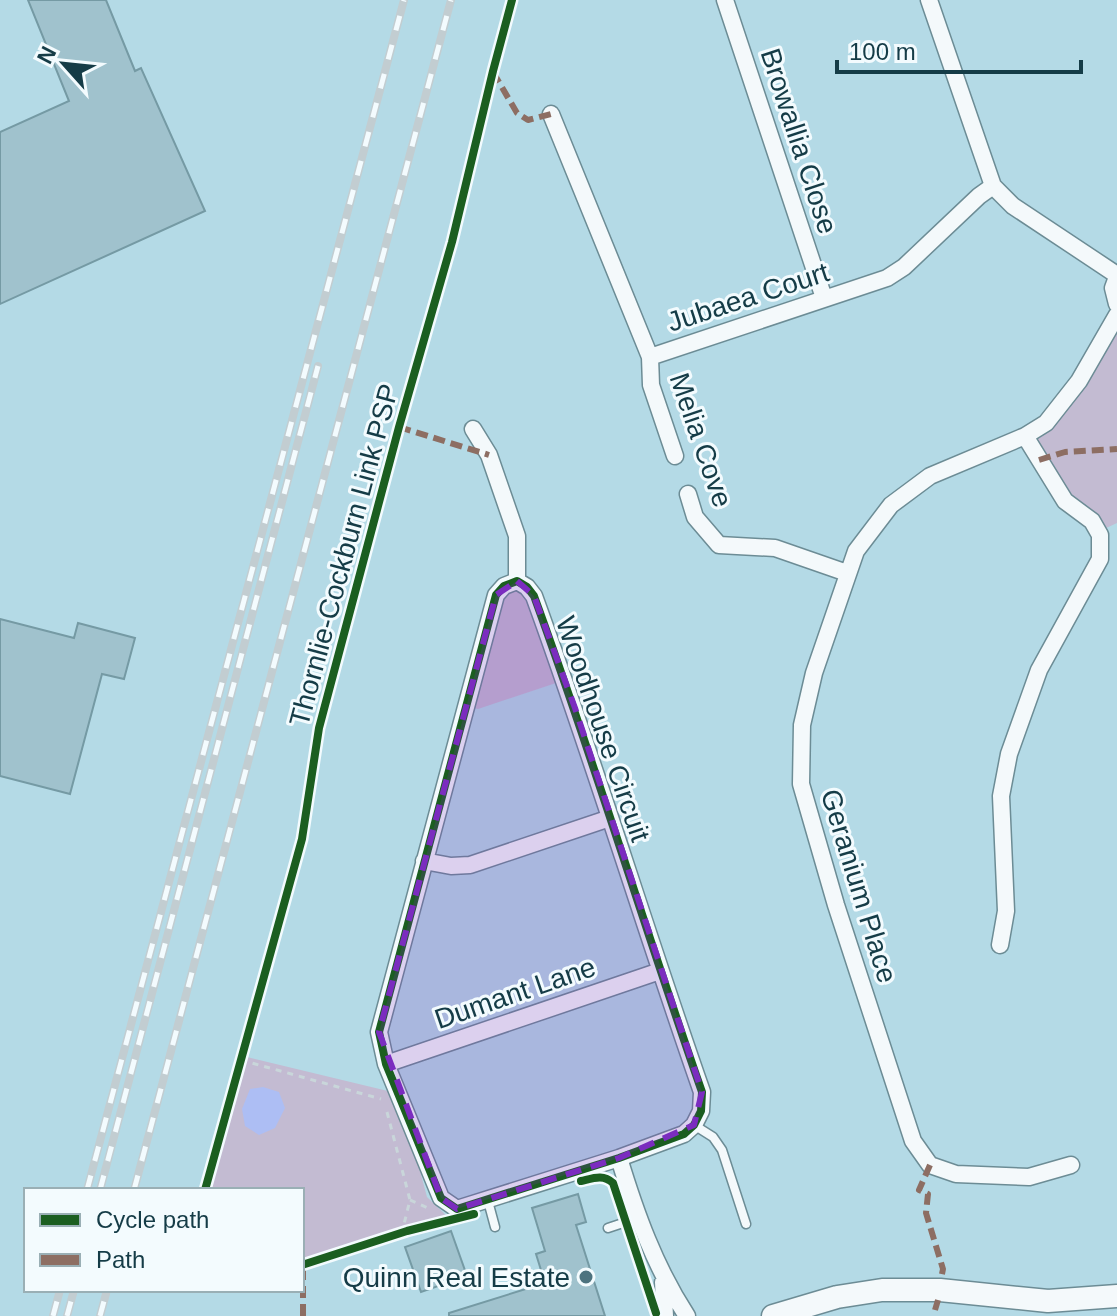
<svg xmlns="http://www.w3.org/2000/svg" width="1117" height="1316" viewBox="0 0 1117 1316" font-family="Helvetica,sans-serif">
<rect width="100%" height="100%" fill="#b4dae6"/>
<path fill="#c3bbd2" d="M1117,315V523L1104,529L1069,501L1027,440Z
M512,590L524,593L559,682L478,709L470,707L500,597Z
M247,1057L392,1092L413,1145L427,1197L449,1218L446,1222L302,1271V1190H210Z"/>
<path fill="#adbef4" d="M263,1087L279,1092L285,1108L275,1128L259,1135L245,1126L242,1109L250,1089Z"/>
<path fill="#a0c2cd" stroke="#759aa4" stroke-width="2" d="M28,0H106L135,71L141,68L205,211L0,304V132L69,101Z
M0,619L74,638L78,623L135,638L124,679L102,674L70,794L0,776Z
M578,1194L586,1222L576,1225L605,1316H449V1313L545,1283L536,1254L545,1251L532,1208Z
M451,1231L467,1276L421,1292L405,1247Z"/>
<g fill="none" stroke-linecap="round" stroke-linejoin="round">
<g stroke="#6c8c95" stroke-width="11">
<path id="lane" d="M694,1125L713,1137L722,1150L746,1224
M488,1201L495,1227
M608,1228L638,1218"/>
</g>
<g stroke="#6c8c95" stroke-width="19">
<path id="street" d="M725,0L824,298
M929,0L993,186L1013,206L1117,275
M551,114L650,357L887,278L904,267L979,196L993,186
M1117,277L1113,288L1117,304
M650,357L651,385L675,456
M473,429L489,455L517,536V581
M688,494L695,517L719,545L775,548L847,573
M517,581L527,587L534,596C594,760 644,927 702,1092L701,1111L694,1125L684,1134L619,1158L457,1209L441,1198L386,1064L379,1032L496,595L504,586Z
M424,861L451,866L470,865L610,818
M1000,945L1006,911L1001,796L1009,754L1039,670L1100,559V535L1092,521L1065,501L1025,436
M386,1064L660,971
M619,1158C636,1214 655,1267 687,1316
M1071,1165L1029,1177L956,1174L930,1165L913,1141L836,905L801,784L802,725L814,673L856,551L891,505L930,476L1025,436L1046,423L1079,381L1117,315
M663,1282L665,1316"/>
</g>
<g stroke="#6c8c95" stroke-width="25">
<path id="secondary" d="M773,1316L837,1297L882,1290H940L1048,1301L1117,1296"/>
</g>
<path stroke="#c9d6da" stroke-width="3" stroke-dasharray="6 6" stroke-linecap="butt" d="M241,1060L381,1099
M387,1112L410,1200L403,1228L407,1231
M410,1200L428,1208"/>
<use href="#lane" stroke="#f4f9fb" stroke-width="8"/>
<use href="#street" stroke="#f4f9fb" stroke-width="16"/>
<use href="#secondary" stroke="#f4f9fb" stroke-width="22"/>
<g stroke="#c2cdd1" stroke-width="8">
<path id="rail" d="M87,1190L404,0
M100,1190L318,366
M134,1190L451,0
M53,1316L60,1290
M67,1316L74,1290
M100,1316L107,1290"/>
</g>
<use href="#rail" stroke="#f3fbfe" stroke-width="5" stroke-dasharray="15" stroke-linecap="butt"/>
<path stroke="#8d6e63" stroke-width="6" stroke-dasharray="12 6" stroke-linecap="butt" d="M493,72L517,113L528,120L551,114
M399,427L489,455
M1039,460L1065,452L1117,449
M930,1165L919,1190L928,1194L926,1213L943,1269L941,1279
M935,1310L938,1300
M303,1316V1265"/>
<g stroke="#f3fbfe" stroke-width="13">
<path id="cycleway" d="M517,581L527,587L534,596C594,760 644,927 702,1092L701,1111L694,1125L684,1134L619,1158L457,1209L441,1198L386,1064L379,1032L496,595L504,586Z
M581,1181C594,1178 603,1174 613,1183L656,1313
M205,1190L302,839L319,728L399,427L452,242L493,71L512,0
M302,1265L407,1231L474,1214"/>
</g>
<use href="#cycleway" stroke="#1b5e20" stroke-width="8"/>
</g>
<path fill="#7b2cbf" fill-opacity="0.2" stroke="#7b2cbf" stroke-width="6" stroke-dasharray="16 10" stroke-linejoin="round" d="M517,581L534,596L575,708L702,1092L694,1125L619,1158L457,1209L441,1198L379,1032L496,595Z"/>
<circle fill="#4d737f" stroke="#f3fbfe" stroke-width="3" cx="586" cy="1277" r="8"/>
<g text-anchor="middle" dominant-baseline="central" stroke-width="6" stroke-linejoin="round" paint-order="stroke">
<g font-size="28" fill="#153c47" stroke="#f3fbfe">
<text transform="translate(799 141) rotate(72)">Browallia Close</text>
<text transform="translate(748 297) rotate(-18)">Jubaea Court</text>
<text transform="translate(701 440) rotate(71)">Melia Cove</text>
<text transform="translate(344 555) rotate(-75)">Thornlie-Cockburn Link PSP</text>
<text transform="translate(603 729) rotate(71)">Woodhouse Circuit</text>
<text transform="translate(859 886) rotate(73)">Geranium Place</text>
<text transform="translate(515 993) rotate(-19)">Dumant Lane</text>
</g>
<g font-size="28" fill="#153c47" stroke="#f3fbfe" text-anchor="end">
<text x="570" y="1277">Quinn Real Estate</text>
</g>
</g>
<rect x="24" y="1188" width="280" height="104" fill="#f3fbfe" stroke="#9aafb5" stroke-width="2"/>
<rect x="40" y="1214" width="40" height="12" fill="#1b5e20" stroke="#9aafb5" stroke-width="2"/>
<text x="96" y="1228" font-size="24" fill="#153c47">Cycle path</text>
<rect x="40" y="1254" width="40" height="12" fill="#8d6e63" stroke="#9aafb5" stroke-width="2"/>
<text x="96" y="1268" font-size="24" fill="#153c47">Path</text>
<g transform="translate(64 64) rotate(297)" stroke="#f3fbfe" stroke-width="6" paint-order="stroke">
<path d="M0-6L14 30L0 20L-14 30Z" fill="#153c47"/>
<text y="-12" font-size="22" font-weight="bold" text-anchor="middle" fill="#153c47">N</text>
</g>
<path d="M837 60v12h244v-12" fill="none" stroke="#153c47" stroke-width="4"/>
<text x="849" y="60" font-size="24" fill="#153c47" stroke="#f3fbfe" stroke-width="6" paint-order="stroke">100 m</text>
</svg>
